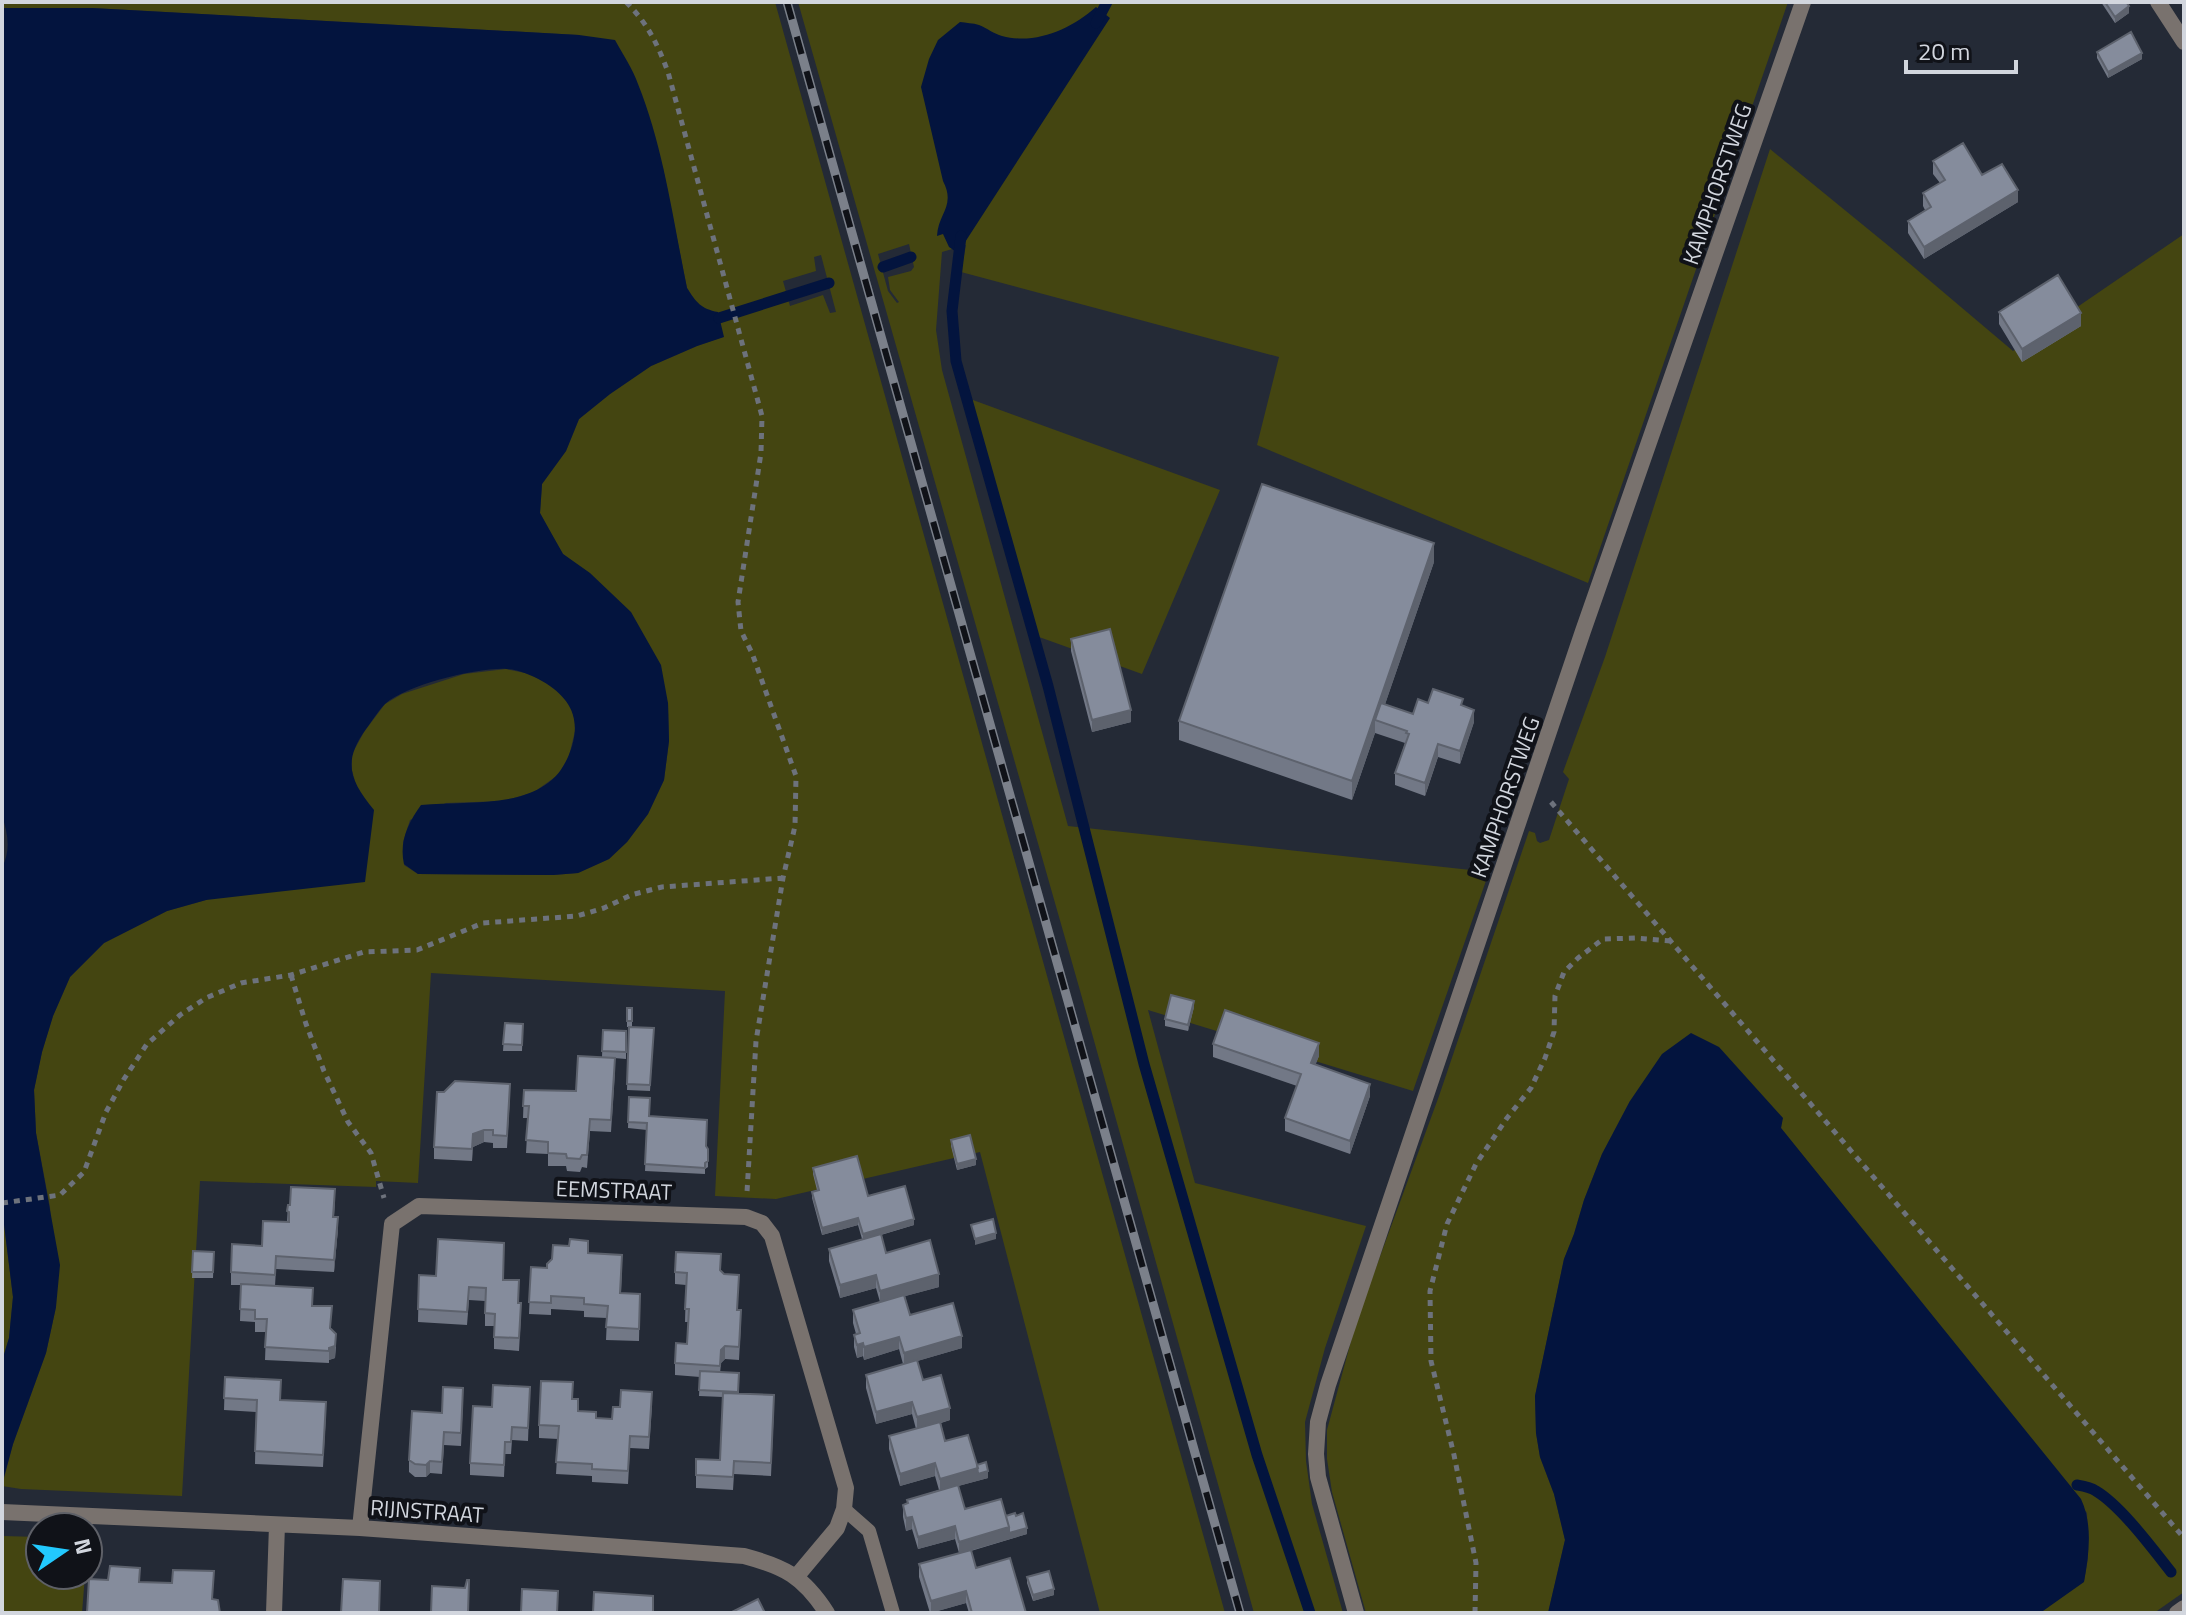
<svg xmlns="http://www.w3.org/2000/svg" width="2186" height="1615" viewBox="0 0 2186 1615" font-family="'Titillium Web',sans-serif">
<rect width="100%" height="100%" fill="#242a36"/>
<path fill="#444511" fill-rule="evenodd" d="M2,2H775L1225,1613H1100L980,1152L776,1199L715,1196L725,991L431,973L418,1183L376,1181V1187L200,1181L182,1496L21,1489L2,1486L13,1444L46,1353L56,1307L50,1207L36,1133L34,1090L42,1052L53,1016L70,977L104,943L167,911L206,900L357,789L352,770V754L364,732L385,704L402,694L464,674L506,669L530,674L555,688L571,705L576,727L569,756L558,775L534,792L504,801L446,803L410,820L403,842L404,865L418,874L553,875L578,873L609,859L627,842L648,814L664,780L669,741L668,703L590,574L563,554L549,530L540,513L542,484L566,451L579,419L610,394L651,366L697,346L723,337L705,309L697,304L687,288L663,168L579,35L92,8H2ZM821,255L836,312L830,313L823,295L790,306L783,281L816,271L814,257Z
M798,2H1788L1588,583L1257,445L1279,357L961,272L966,245L942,252L936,330L942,370L1068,826L1489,872L1413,1091L1148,1010L1195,1183L1366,1226L1325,1348L1305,1422L1306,1461L1312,1504L1343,1613H1254L1079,987ZM909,244L914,267L911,271L888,277L890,290L899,302L897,303L888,291L878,254Z
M1770,149L1890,247L2013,351L2184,234V1592L2154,1613H2040L2084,1581L2088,1558L2087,1513L1781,1128L1782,1117L1630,1101L1602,1154L1584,1200L1574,1234L1564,1259L1535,1396L1536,1433L1540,1457L1554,1494L1565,1540L1548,1613H1366L1332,1492L1327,1459V1430L1357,1319L1439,1096L1529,831L1535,833L1537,841L1540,843L1549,840L1569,779L1563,772L1605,657Z
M962,396L1220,490L1142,674L1028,633Z
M2,1208L13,1297L9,1338L2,1361Z
M2,1536L40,1537V1575H85L82,1613H2Z"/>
<path fill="#03143e" d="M1096,7L1110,18L958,253L949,247L943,234L937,236C938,213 956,206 943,181L921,87L929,59L938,40L960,22C966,23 973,23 979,25C987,28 994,34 1002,36C1036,45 1071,29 1096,7Z
M2,8H92L579,35L615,40C623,55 633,69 638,84C664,149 673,220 687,288C696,302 701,309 718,312L724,337L697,346L651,366L610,394L579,419L566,451L542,484L540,513L563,554L590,573L631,612L661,665L668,703L669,741L664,780L648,814L627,842L609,859L578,873L553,875L418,874L404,864C399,842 408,823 421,805C470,800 545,812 568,757C583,722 573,699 542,681C531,675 519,670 507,669C479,667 406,685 385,704C378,711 372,721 366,729C342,762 350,781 374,810L365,882L206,900L167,911L104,943L70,977L53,1016L42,1052L34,1090L36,1133L60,1265L56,1307L46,1353L13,1444L2,1484V1361L9,1338L13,1297L2,1208V867C11,851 8,833 2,816Z
M1691,1033L1719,1047L1783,1118L1781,1128L2081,1499C2093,1525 2089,1554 2084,1582L2040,1613H1548L1565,1540L1554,1494L1540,1457L1536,1433L1535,1396L1564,1259L1574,1234L1584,1200L1602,1154L1630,1101L1662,1054Z"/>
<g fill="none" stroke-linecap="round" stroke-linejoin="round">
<path stroke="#03143e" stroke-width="11" d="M1096,23L1107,2
M961,236L952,311L956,361L1048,686L1144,1064L1257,1455L1310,1613
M883,267L911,257
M719,318L829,283
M2077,1485C2083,1486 2090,1487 2096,1491C2121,1506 2152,1548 2171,1572"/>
<path stroke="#6d727c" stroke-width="5" stroke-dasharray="6 6" stroke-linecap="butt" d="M626,2C648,24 657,43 668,72L762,416L761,453L738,602L741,631L752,653L796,776L795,826L783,878L756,1041L747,1192
M1551,802L2184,1538
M291,975L306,1024L324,1071L348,1122L371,1153L384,1198
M2,1203L60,1195L84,1172L106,1112L124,1079L147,1044L180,1015L206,998L241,983L291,975L364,952L417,950L483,923L577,916L604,908L631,895L662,887L783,878
M1475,1613L1476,1563L1454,1455L1431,1361L1430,1291L1447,1224L1476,1164L1507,1118L1531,1088L1545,1058L1554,1032L1555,996L1564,972L1578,958L1603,939L1635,938L1671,941"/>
<path stroke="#79726e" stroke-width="14" d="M844,1509L869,1531L893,1613"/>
<path stroke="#79726e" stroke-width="16" d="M2158,2L2184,42
M2,1512L360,1528L744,1556C785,1567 803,1576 827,1613
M360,1528L392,1224L419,1206L746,1217L762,1223L772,1236L846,1488L844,1509L837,1528L796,1577
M274,1613L277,1525
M1356,1613L1318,1477L1316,1454L1318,1422L1328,1385L1583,631L1803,2
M2177,1613L2184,1608"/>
<g stroke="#7b808a" stroke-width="9">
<path id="rail" d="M787,2L1240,1613"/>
</g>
<use href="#rail" stroke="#101218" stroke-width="6" stroke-dasharray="18" stroke-linecap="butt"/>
</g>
<path fill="#727886" d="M2101,2H2126L2129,13L2115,23Z
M2097,52L2142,59L2108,78L2097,58Z
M1933,161L1982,175L2018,202L1924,259L1908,233V221L1925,210L1923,206V193L1940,183L1933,174Z
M1999,312L2081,326L2022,362L1999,324Z
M1434,562L1385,704L1413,714L1428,703L1463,706L1474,722L1460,764L1438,757L1425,796L1395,785V773L1405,743L1375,733L1352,800L1179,740V721Z
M1071,639L1131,722L1092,732L1071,651Z
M1194,1007L1188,1031L1165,1026V1019Z
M627,1008H632V1027L654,1028L650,1091L627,1090L629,1027H627Z
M505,1023L523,1024L522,1051H503Z
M603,1030L626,1031V1059L602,1057Z
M1213,1044L1319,1056L1315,1065L1370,1096L1350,1154L1285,1131V1118L1297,1086L1213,1057Z
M615,1071L611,1132L590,1131L587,1168L582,1167L580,1172L567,1171L566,1166H548V1154L526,1153L528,1118H523L524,1090L576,1091Z
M510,1096L507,1148H493V1143L484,1142L473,1147L472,1161L434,1159V1147Z
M629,1097L650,1116L706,1147L708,1149V1167L705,1169V1174L645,1171L647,1130L628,1128Z
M951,1140L976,1165L957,1170L951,1146Z
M813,1168L868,1196L914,1225L881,1235L886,1253L939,1287L905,1296L910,1315L962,1348L917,1361L923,1380L950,1420L941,1423L945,1441L977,1465L988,1478L958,1486L965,1509L1006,1516L1027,1534L971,1551L976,1568L1026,1613H969L966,1603L930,1613L919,1577V1564L959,1553L955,1539L918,1549L912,1529L906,1531L903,1517V1505L907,1504V1500L939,1490L935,1476L900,1486L889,1449V1436L916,1429L912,1414L876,1424L866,1388V1375L903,1364L899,1349L864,1360L863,1356L857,1358L854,1347V1335L856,1334L853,1323V1310L880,1302L876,1288L840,1298L829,1261V1249L862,1239L858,1225L822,1235L812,1198V1192L817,1190L813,1174Z
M335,1201L334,1217L338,1229L334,1272L276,1269L275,1286L312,1306L331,1329L336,1347L335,1358L329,1360V1363L265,1360L266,1332H255V1322L240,1321L241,1285H231V1272L287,1222L288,1205Z
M193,1251L214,1252L213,1278H192Z
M588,1253L622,1267L621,1293L640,1294L639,1341L606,1340L607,1318L584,1317V1311L551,1309V1315L529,1314L531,1267L547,1268Z
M721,1271L738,1310L741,1323L739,1360L725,1359L721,1363L720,1372L739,1373V1394L774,1408L771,1476L734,1474L733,1490L696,1488V1459L720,1460L723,1397L699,1396L700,1377L675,1375V1363L687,1344L688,1322H685L686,1285L675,1284V1272Z
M419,1275L503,1280L519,1303L521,1315L519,1351L494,1349V1326H485V1301L469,1300L467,1325L418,1322Z
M225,1377L280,1400L326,1414L323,1467L255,1464L256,1412L224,1410Z
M530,1387L528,1441L512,1440L511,1454H505L504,1477L470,1475V1463L492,1407Z
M573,1399L578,1411L596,1418L612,1419L620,1407L652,1405L649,1449L630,1448L628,1484L592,1482V1476L556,1474L558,1439L539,1438V1425Z
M463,1400L461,1446L444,1445L442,1474L430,1473L426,1477H415L409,1472V1460Z
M1027,1577L1054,1595L1033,1601L1027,1583Z"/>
<path fill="#5d626d" d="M2129,6V13L2115,23V17Z
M2142,53V59L2108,78V72Z
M2018,190V202L1924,259V247Z
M2081,313V326L2022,362V349Z
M1434,543V562L1379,722L1375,720V733L1352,800V781Z
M1131,710V722L1092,732V720Z
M1474,710V722L1460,764V751Z
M1438,744V757L1425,796V783Z
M1194,1001V1007L1188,1031V1025Z
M1319,1043V1056L1311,1076V1063Z
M1370,1084V1096L1350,1154V1141Z
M484,1130V1142L473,1147L472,1161L473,1134Z
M976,1159V1165L957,1170V1164Z
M338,1217V1229L334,1272V1260Z
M858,1218V1225L822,1235V1228Z
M914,1219V1225L863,1240V1234Z
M996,1233V1239L975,1245V1239Z
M939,1274V1287L880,1303V1291Z
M876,1275V1288L840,1298V1285Z
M336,1334L335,1358L329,1360V1348Z
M962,1336V1348L904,1365V1353Z
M899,1337V1349L864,1360V1347Z
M863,1343V1356L857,1358V1345Z
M725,1346V1359L721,1363L720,1378L721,1350Z
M912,1402V1414L876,1424V1412Z
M950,1408V1420L917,1430V1417Z
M430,1461V1473L426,1477V1465Z
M935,1463V1476L900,1486V1474Z
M978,1468L988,1471V1478L940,1491V1479Z
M912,1517V1529L906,1531V1518Z
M955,1526V1539L918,1549V1537Z
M1009,1527L1027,1528V1534L959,1554V1542Z
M1054,1589V1595L1033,1601V1595Z
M966,1591V1603L931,1613V1601Z"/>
<path fill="#858c9c" stroke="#5d626d" stroke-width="2" d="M2105,2H2126L2129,6L2115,17Z
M2131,32L2142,53L2108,72L2097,52Z
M1963,143L1982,175L2002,164L2018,190L1924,247L1908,221L1931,207L1923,193L1945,180L1933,161Z
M2058,275L2081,313L2022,349L1999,312Z
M1262,484L1434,543L1352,781L1179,721Z
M1110,629L1131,710L1092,720L1071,639Z
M1433,689L1463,699L1461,705L1474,710L1460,751L1438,744L1425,783L1395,773L1409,734L1406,733L1407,731L1375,720L1381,703L1413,714L1418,699L1428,703Z
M1171,995L1194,1001L1188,1025L1165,1019Z
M627,1008H632V1021H627Z
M1225,1010L1319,1043L1311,1063L1370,1084L1350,1141L1285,1118L1301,1074L1213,1044Z
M505,1023L523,1024L522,1045L503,1044Z
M629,1027L654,1028L650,1085L627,1084Z
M603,1030L626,1031V1052L602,1051Z
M578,1056L615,1058L611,1120L590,1119L587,1155H582L580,1159L567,1158L566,1154L548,1153V1142L526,1140L529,1106H523L524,1090L576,1091Z
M455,1081L510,1084L507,1136L493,1135V1130H484L473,1134L472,1149L434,1147L437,1092H444Z
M629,1097L650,1098L649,1116L707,1120L706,1146L708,1149V1161L705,1163V1168L645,1164L647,1123L628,1122Z
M970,1135L976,1159L957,1164L951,1140Z
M857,1156L868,1196L905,1186L914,1219L863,1234L858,1218L822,1228L812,1192L819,1190L813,1168Z
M291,1187L335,1189L333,1217H338L334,1260L276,1256L275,1275L231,1272L232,1244L262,1246L263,1221L289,1222V1212L287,1211L288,1205H290Z
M993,1219L996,1233L975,1239L971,1225Z
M881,1234L886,1253L930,1240L939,1274L880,1291L876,1275L840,1285L829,1249Z
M438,1239L504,1243L503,1280H519L518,1303H521L519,1338L494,1337L495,1314L485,1313L486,1288L469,1287L467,1312L418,1309L419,1275L436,1276Z
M570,1239L588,1241V1253L622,1255L620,1293L640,1294L639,1329L606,1327L608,1306L584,1304V1298L551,1296V1303L529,1302L531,1267L547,1268V1264L552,1259L553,1245L569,1246Z
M193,1251L214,1252L213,1272H192Z
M676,1252L721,1254L720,1270L724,1274L739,1275L737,1310H741L739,1347L725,1346L721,1350L720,1366L675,1363L676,1343L687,1344L689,1309H685L687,1273L675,1272Z
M241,1284L313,1288L312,1306H332L330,1328L336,1334L335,1346L329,1348V1351L265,1347L267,1319H255V1310L240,1309Z
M904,1295L910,1315L953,1303L962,1336L904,1353L899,1337L864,1347L863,1343L857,1345L854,1335L860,1333L853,1310Z
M917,1360L923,1380L941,1375L950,1408L917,1417L912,1402L876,1412L866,1375Z
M700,1371L739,1373L738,1392L699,1390Z
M225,1377L281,1380L280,1400L326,1402L323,1455L255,1451L257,1400L224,1398Z
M541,1381L573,1382L572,1399H578V1411L596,1412V1418L612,1419L613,1407H620L621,1390L652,1392L649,1437L630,1436L628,1471L592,1469V1464L556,1462L559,1426L539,1425Z
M493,1385L530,1387L528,1428L512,1427L511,1442H505L504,1465L470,1463L473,1406L492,1407Z
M443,1387L463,1388L461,1433L444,1432L442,1462L430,1461L426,1465L415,1464L409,1460L412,1411L442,1413Z
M723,1393L774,1395L771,1463L734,1461L733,1477L696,1475V1459L720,1460Z
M940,1422L945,1441L968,1435L978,1468L940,1479L935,1463L900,1474L889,1436Z
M986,1462L988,1471L978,1474L977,1465Z
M958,1485L965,1509L1001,1499L1009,1527L959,1542L955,1526L918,1537L912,1517L906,1518L903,1505L908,1503L907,1500Z
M1015,1513L1016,1516L1023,1513L1027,1528L1009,1533V1527L1006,1516Z
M971,1550L976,1568L1010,1558L1026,1613H972L966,1591L931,1601L919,1564Z
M110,1566L140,1568L139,1582L172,1583L173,1570L214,1571L212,1599L218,1600L220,1613H87L89,1579L108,1580Z
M1049,1571L1054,1589L1033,1595L1027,1577Z
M343,1579L380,1581L379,1613H341Z
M467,1580H469L468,1613H431L432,1586L465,1588Z
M522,1589L558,1591L557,1613H521Z
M594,1592L653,1596V1613H593Z
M758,1599L765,1613H730Z"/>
<g text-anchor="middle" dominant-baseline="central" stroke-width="8" stroke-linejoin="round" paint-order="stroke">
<g font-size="22" fill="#d2d6de" stroke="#101218">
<text transform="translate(1717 184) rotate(-71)">KAMPHORSTWEG</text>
<text transform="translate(1505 797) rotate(-71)">KAMPHORSTWEG</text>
<text transform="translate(614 1190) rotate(2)">EEMSTRAAT</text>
<text transform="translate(427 1511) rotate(4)">RIJNSTRAAT</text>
</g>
</g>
<rect width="2186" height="1615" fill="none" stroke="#d2d6de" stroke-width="8"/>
<g transform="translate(64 1551) rotate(77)"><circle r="38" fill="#101218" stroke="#5e6067" stroke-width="2"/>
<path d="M0-6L14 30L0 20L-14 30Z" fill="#22c9fe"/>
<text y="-12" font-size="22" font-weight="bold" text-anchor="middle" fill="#d2d6de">N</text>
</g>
<path d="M1906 60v12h110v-12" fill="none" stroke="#d2d6de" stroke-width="4"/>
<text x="1918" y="60" font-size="24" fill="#d2d6de" stroke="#101218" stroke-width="6" paint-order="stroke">20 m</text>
</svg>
